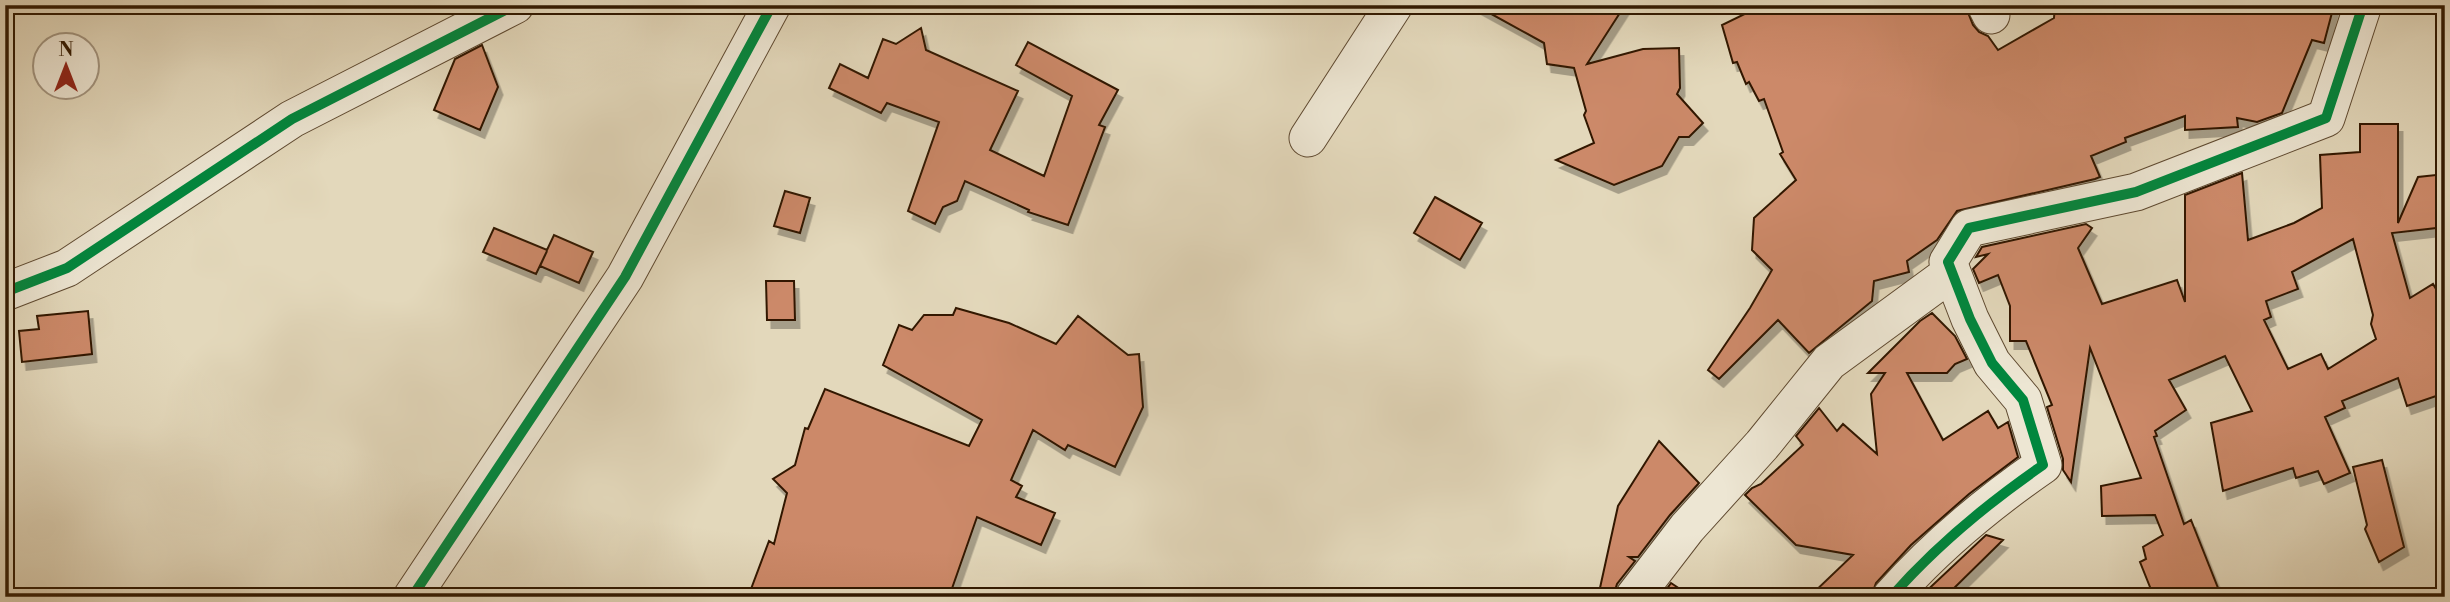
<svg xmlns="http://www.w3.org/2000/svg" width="2450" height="602" viewBox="0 0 2450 602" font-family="'Libre Bodoni',serif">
<defs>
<filter id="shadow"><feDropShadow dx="4.5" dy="8" stdDeviation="0" flood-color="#0004"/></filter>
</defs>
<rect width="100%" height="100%" fill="#e3d8bb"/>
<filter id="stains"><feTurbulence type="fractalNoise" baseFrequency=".00286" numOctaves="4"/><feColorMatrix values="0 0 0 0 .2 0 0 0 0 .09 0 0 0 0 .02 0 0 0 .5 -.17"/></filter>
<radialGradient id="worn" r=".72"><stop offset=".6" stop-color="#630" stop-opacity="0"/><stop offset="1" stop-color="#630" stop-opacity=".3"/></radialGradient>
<path fill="#cc8969" stroke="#311901" stroke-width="2" fill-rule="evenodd" filter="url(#shadow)" d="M1475,5H1625L1587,64L1643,49L1679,48L1680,88L1677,94L1703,123L1689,137H1679L1662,166L1614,185L1556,160L1594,143L1584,115L1586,111L1574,68L1547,64L1544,43Z
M1763,5H1965L1973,25L1979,32L1988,36L1998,50L2054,18L2055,5H2334L2324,43L2312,40L2282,113L2257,122L2237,118L2238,127L2185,130V116L2125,138L2126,142L2091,156L2100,177L2095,179L1957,211L1937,240L1907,261L1909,272L1874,281L1872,301L1809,353L1778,320L1719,379L1708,370L1750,308L1772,270L1752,250L1754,218L1796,180L1780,154L1783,152L1764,99L1759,101L1749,82L1746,84L1737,62L1733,63L1722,25Z
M921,28L926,50L1018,91L990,150L1044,176L1072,96L1016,65L1028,42L1118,90L1099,125L1105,127L1068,225L1028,212L1029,210L965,181L957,201L943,207L935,224L908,211L939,122L887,103L881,113L829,88L840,64L868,78L883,39L896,44Z
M482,45L498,87L480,130L434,110L455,59Z
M2360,124H2398V223L2418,177L2445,174V227L2392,233L2410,298L2433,284L2445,304V393L2407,406L2398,378L2342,401L2345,408L2325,417L2350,473L2324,484L2318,471L2296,478L2293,468L2223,491L2211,423L2252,411L2225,356L2169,380L2186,410L2155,431L2157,436L2154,437L2184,524L2191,520L2218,588L2196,597H2154L2140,562L2146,559L2143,547L2163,535L2155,515L2102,516L2101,486L2141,478L2090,348L2071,482L2063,470V459L2047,407L2052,405L2026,341H2010V306L1998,275L1979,283L1973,269L1988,254L1976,257L1982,247L2086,224L2092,228L2078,248L2102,304L2177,280L2185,302V195L2242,173L2248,240L2294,223L2322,208L2320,155L2360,152ZM2353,239L2373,315L2371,324L2376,339L2328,369L2321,354L2288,369L2264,320L2271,317L2266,301L2298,289L2292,272Z
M785,191L810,198L800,233L774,226Z
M1435,197L1482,223L1460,260L1414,233Z
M494,228L547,250L554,235L593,252L579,283L540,266L547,251L536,274L483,252Z
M766,281H794L795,320H767Z
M956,308L1009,323L1056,344L1078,316L1128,355L1139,354L1143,407L1115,467L1068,445L1065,450L1033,430L1011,480L1022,486L1016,497L1055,513L1041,545L977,517L949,597H748L769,541L774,544L787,493L773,479L795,465L805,428L808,429L825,389L969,446L982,420L883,365L899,325L912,330L924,315H953Z
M88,311L92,354L22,362L19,331L39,329L37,316Z
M1932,313L1955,336L1967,359L1955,364L1947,373H1907L1943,440L1988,411L1998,428L2008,422L2018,457L1969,494L1911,545L1876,583L1871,597H1809L1853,555L1796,545L1745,495L1752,488L1761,484L1803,445L1796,436L1819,408L1837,431L1843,424L1877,454L1871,394L1885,373H1868L1920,321Z
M1659,441L1699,483L1670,515L1638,557H1629L1635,561L1617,584L1613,597H1598L1618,506Z
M2382,460L2404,547L2379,562L2365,529L2367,525L2353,467Z
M1986,535L2003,540L1945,597H1920Z
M1671,583L1692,597H1661Z"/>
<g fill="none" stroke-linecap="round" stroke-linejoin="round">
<g stroke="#5e4930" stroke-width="39">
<path id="street" d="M1986,5L1991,15
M1308,138L1394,5
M5,292L67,268L292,119L515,5
M412,597L625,277L772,5
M1634,597L1687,528L1762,445L1829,362L1952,272
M1891,597C1935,547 1988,503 2043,465L2023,400L1992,363L1970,319L1948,262L1969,228L2136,192L2326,118L2363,5"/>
</g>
<use href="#street" stroke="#ede6d3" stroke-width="37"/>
<g stroke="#ede6d3" stroke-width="15">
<path id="cycleway" d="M5,292L67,268L292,119L515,5
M412,597L625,277L772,5
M1891,597C1935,547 1988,503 2043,465L2023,400L1992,363L1970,319L1948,262L1969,228L2136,192L2326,118L2363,5"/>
</g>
<use href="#cycleway" stroke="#00873e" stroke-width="10"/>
</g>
<rect width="2450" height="602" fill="none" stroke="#e3d8bb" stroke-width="28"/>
<rect x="7" y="7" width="2436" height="588" fill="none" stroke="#311901" stroke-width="3.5"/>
<rect x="14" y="14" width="2422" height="574" fill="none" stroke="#311901" stroke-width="2"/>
<g transform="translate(66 66)"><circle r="33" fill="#ede6d3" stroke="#a2947f" stroke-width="2"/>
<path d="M0-5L12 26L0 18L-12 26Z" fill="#8f2418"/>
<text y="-10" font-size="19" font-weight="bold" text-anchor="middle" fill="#311901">N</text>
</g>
<rect width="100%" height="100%" filter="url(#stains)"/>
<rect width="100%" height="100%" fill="url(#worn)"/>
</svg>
